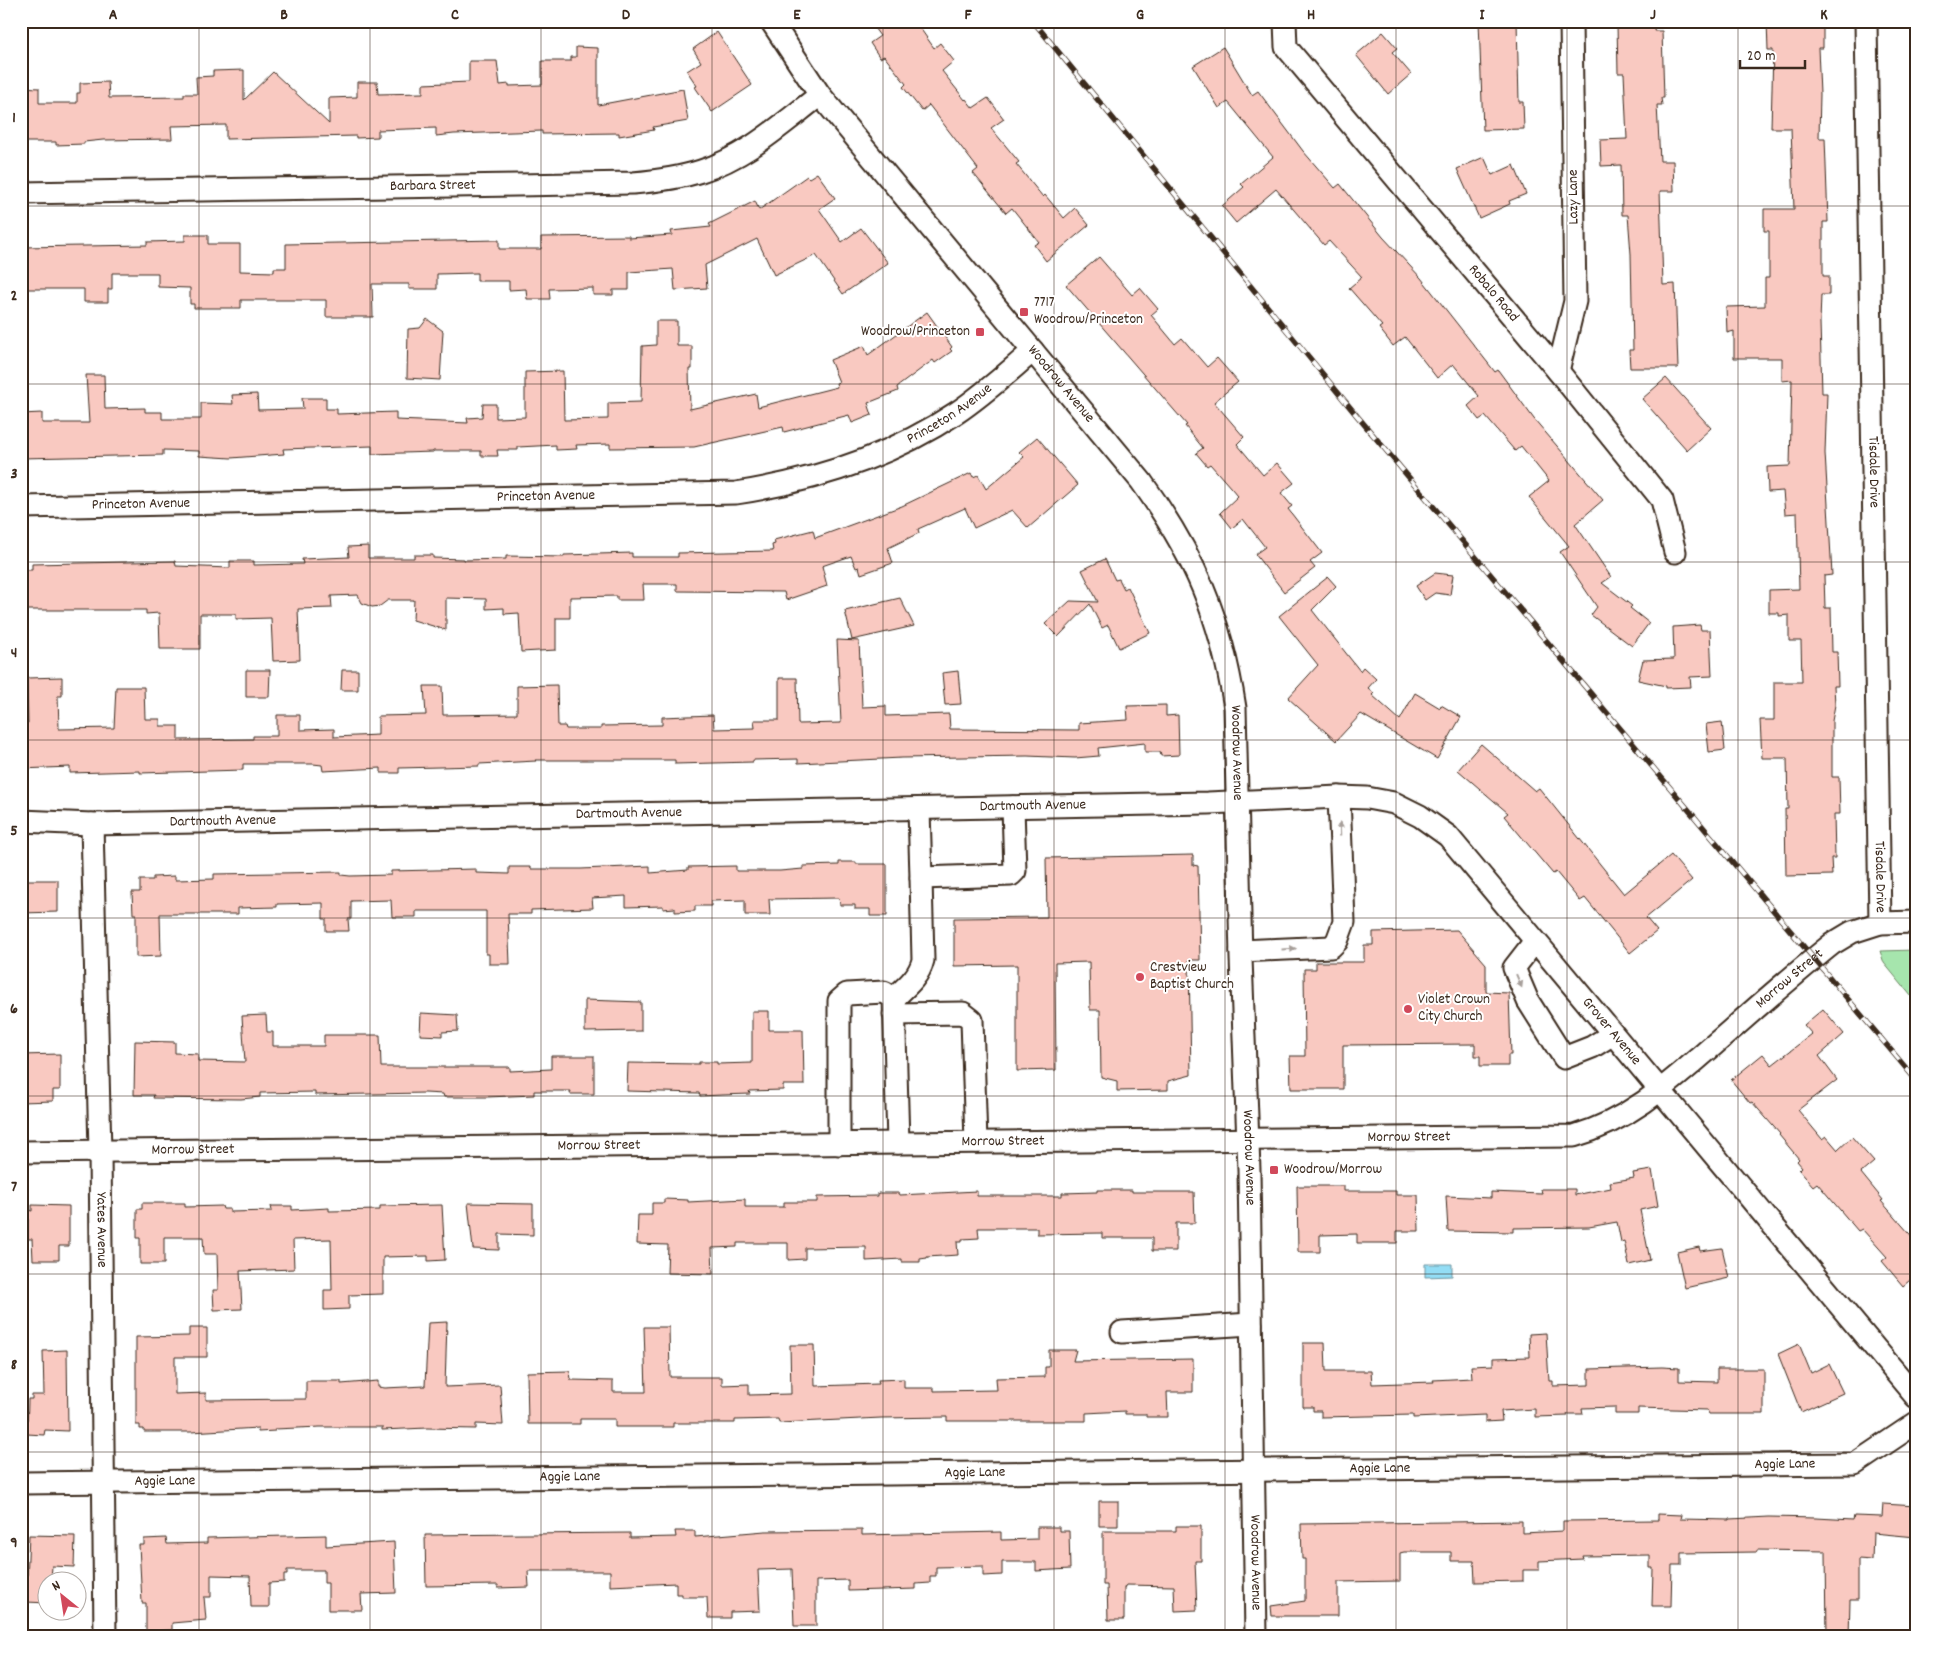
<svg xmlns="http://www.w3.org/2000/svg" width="1937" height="1658" viewBox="0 0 1937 1658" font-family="Dekko,sans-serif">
<rect width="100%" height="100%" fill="#fff"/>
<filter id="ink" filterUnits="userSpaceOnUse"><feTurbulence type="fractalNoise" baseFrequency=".02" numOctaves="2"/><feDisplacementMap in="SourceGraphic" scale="10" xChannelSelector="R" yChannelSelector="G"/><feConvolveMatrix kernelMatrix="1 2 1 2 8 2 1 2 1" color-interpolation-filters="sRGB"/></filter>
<g filter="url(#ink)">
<path fill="#a6e5ad" stroke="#708866" d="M1916,950V1002L1884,963L1880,951Z"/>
<path fill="#93ddf5" stroke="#70959f" d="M1425,1264H1452V1276L1425,1277Z"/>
<path fill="#f9c9c1" stroke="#3b2a1e" d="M869,21H915L934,48L940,43L954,61L942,71L965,100L966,99L973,108L988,98L1004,119L991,128L1019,162L1016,164L1043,197L1045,195L1064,218L1075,208L1089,225L1046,261L1034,245L1039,242L1012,208L1006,213L973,173L978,169L929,105L922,111L903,87L906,84L884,56L880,58L870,43L880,36Z
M1479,21H1517L1519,102H1523L1524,129L1483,130Z
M1767,21H1823V48H1818L1820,94L1819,138H1825L1828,222H1823V276H1829V295H1821L1820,322L1822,393H1827L1825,453L1832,575L1824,576L1825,608H1831L1832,652H1837L1838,686H1834L1835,705L1832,721V777H1839L1840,814H1834L1835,858H1831L1832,875L1786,876L1785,809H1788L1787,758H1762L1760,720H1774V682H1802L1801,641H1789V615L1779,616V613H1769V590L1799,589L1797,513L1785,514L1783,491L1768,492L1767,467L1790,466L1792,380L1782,381V358H1734V331L1727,333L1726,307L1765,306V278H1769V231H1764V209H1794L1791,128H1771L1773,50H1768Z
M1617,24H1655L1654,31H1662L1664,98H1661L1662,105H1657L1660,161H1673L1674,191H1660L1663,285L1675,284L1678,368H1630L1629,350H1633L1631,254L1628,215H1622L1621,165L1601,166L1600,140L1627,139L1624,73H1618Z
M717,32L752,85L712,112L695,87L697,86L687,71L701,62L693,49Z
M1383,32L1397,48L1392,52L1411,74L1388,94L1356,55Z
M576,47L598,48V105L683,89L688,121L653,127L654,130L619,136V133L542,134V131L454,134L436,136V128L378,130V137L356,138V136L226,139V125L171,126L172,139L103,140L84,142V144L56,145V142H21V87L39,88V103H77V93H80V83L108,82L109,98L184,97V94H197L196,77L213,76V71L244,70V100L273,72L329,124V98L357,97V82H377L378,94L423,93V84L469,82V61H497L500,85L509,84V86L542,85V61H571V57H576Z
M1223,47L1252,95L1258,91L1303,151L1335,188L1340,184L1383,237L1421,278L1495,372L1498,370L1534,419L1603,500L1575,524L1611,577L1602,583L1632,606L1630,608L1649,623L1632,646L1591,615L1597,607L1560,552L1569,546L1529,497L1549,481L1521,446L1515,451L1485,416L1479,420L1468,406L1479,396L1453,364L1437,378L1405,337L1393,346L1379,328L1382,326L1349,288L1362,277L1329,241L1324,245L1276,189L1236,223L1222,206L1244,187L1241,184L1273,157L1228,102L1219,108L1193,66Z
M1484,157L1492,175L1514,165L1526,194L1509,201L1510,204L1479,218L1457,169Z
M817,173L835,198L819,209L842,242L861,228L888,263L843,294L816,255L774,275L757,239L705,265L707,288L675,290L673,269L629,272V290H613V295H593V288L549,289L550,299H527L526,289L509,290V281H477V273L437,274V289H409V284H372L373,317H326V300H241V308H194V304H190V288L158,287V273H112V289H108V302H84V289H21V247L147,245V242L185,241V235H208V244H240V271L274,272V268H286V244L499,240V249H541V237L629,236V238L672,235L671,231L711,227L709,224L755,201L759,210L807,176L809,178Z
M1099,257L1132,295L1140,288L1158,309L1151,315L1175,344L1182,338L1207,367L1217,358L1238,382L1214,402L1244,437L1237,444L1263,475L1277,463L1294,483L1281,493L1292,506L1288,509L1322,553L1310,562L1315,568L1284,592L1255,554L1265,547L1243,519L1232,528L1220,513L1238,496L1210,464L1207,466L1196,453L1203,448L1185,426L1187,425L1066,285Z
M927,312L952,347L950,349L952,351L935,363L933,360L897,387L898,391L868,403L872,415L852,423L849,415L784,432L783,427L694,447L610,448V444L576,445L577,449L556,450V445L518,447V450H497L498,456H481V451H433V452L372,454V446L283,449L284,454L231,458L199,456V451L163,450V455L21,458V414L42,413V423H89L86,375H104L105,409L145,408V412H162V419H201V403L233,404L232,395L257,394L258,410L303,409L302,398H326V409H337V414L396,412V420L468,423L467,418L482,417L483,404H496V418L525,417V372L563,371L564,420L608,419V403L641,402L642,346L656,345V321H677V346H692V369H689L690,409L756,394L758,407L837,387L836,383L839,382L830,360L864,346L868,355Z
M427,319L443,331L440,380L407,378L408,329L420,328Z
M1666,378L1711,428L1687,450L1642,399Z
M1037,437L1078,485L1028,528L1012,510L974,528L965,508L918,529L919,533L888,548L893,563L861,574L859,567L856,568L851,556L822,566L827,586L786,600L784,592L677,591V584H643L644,600H617V596L570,597V618H556V650L521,652L519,613L504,614V608L486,609V599L446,598V630L413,620L414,600H388L380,606L372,607L362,603L358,595L331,596L332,608L298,609L300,660L273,661L271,618L236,619V614H200V649H160L159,613L146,614V610H21V570H32V564L175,561L176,566L230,568V561H254V565L303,564L302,559L349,557L348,547L368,546V558H414V555H433V558L464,559V560L506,559V556L564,557V555L632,553V557H678V553L773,551L772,545L775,544L774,540L813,530L815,538L902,506L971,473L973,477L978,475L986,489L1024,457L1019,452Z
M1105,559L1115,580L1119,579L1124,589L1128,587L1150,633L1119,648L1108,625L1102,628L1090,604L1058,637L1045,624L1070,601L1098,602L1082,570Z
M1435,573L1453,575L1450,595L1435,593L1425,600L1416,586Z
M1328,577L1336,586L1312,610L1360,671L1363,667L1376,679L1368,688L1374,693L1372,695L1400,720L1415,693L1440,708L1441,705L1461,717L1437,759L1361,714L1336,741L1288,698L1318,665L1279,616Z
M900,598L914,626L852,640L845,611Z
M1700,625L1701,630H1710L1712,676L1690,677L1691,687L1666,688V686L1638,680L1643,660L1674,659L1673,627Z
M837,640L859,641L862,707L886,706V716L949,714L950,729L1079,730V723L1128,720L1127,706L1166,705V716L1178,715L1179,755L1161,756L1160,752H1145V743L1098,748L1099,756L1075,758L1027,756L902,758L798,763V759L753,760V762L675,764V760H535L536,761L479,764V766L399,768V773H381V768L323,771L322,765L313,764H243V770L140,773V771L70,773V767L21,769V723H28L27,678L62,677V696H58L59,729L114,728L116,687H144L145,719H160V726H178V740L253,739V736H277V715H300V730L334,729V737L378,735V716L426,715L424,686H442L443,715L517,714V686L557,685L558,726H565L566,729H601V726L662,725V717L713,715L714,729L755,728L754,720H779V678H797L798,724L841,723Z
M246,670H270L269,697H246Z
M342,670H358V690H341Z
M958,671L961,704L945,705L942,673Z
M1722,722L1725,750L1709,752L1706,724Z
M1481,744L1535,791L1539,788L1624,894L1671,855L1692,880L1646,918L1657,931L1630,953L1585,898L1580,901L1556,872L1553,874L1504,816L1508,813L1458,770Z
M1193,855V865L1198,866L1200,960H1189L1191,1075L1168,1081V1090L1117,1091V1081L1101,1077L1100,1010H1090L1089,962L1055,963L1056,1070L1017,1071V965L954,966V918L1047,917L1046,858Z
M839,862H856V864H887V916H870V909H855V905H840L839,898L769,899L770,915H745V900L711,901V906H695V911L675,912V908L663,909V906L626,907V896L592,898L593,908L531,910V914H508L510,964H489V954H486V911H416V917H392L391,900L351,901V919H348L349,931H326V919H323V903L277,904V907L238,908V914H160L161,956L136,957V914H133L132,892H140V880H153V877L175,876V880L214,879V874L341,872V875L350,876L391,875V871L476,869V873L509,874V867H531V869H581L650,866V873L688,870V867L736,866V871H780L803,869V866L839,865Z
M21,880H58V912L21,913Z
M1457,930L1486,964V992L1509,993L1511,1055H1508V1066H1480V1056H1475V1044L1343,1045V1089H1291L1290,1056H1305L1304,969H1316V962H1364V945H1373V932Z
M585,1000L641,1002V1031L585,1032Z
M1823,1009L1844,1034L1819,1056L1837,1080L1798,1110L1822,1139L1826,1136L1838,1150L1852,1137L1874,1162L1861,1173L1883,1200L1881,1201L1916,1241V1275L1903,1286L1882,1261L1887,1257L1862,1229L1858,1231L1817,1183L1813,1186L1799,1170L1802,1167L1797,1161L1799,1159L1779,1135L1780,1134L1752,1102L1750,1103L1731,1080L1763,1054L1772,1065L1812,1034L1804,1025Z
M752,1011H769V1030H803L804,1085H783V1090L749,1091L750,1094L721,1095L700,1096L699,1093L627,1091L628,1063L699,1064V1062H717V1064L752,1063Z
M421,1013L457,1015L458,1031L442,1032V1036L420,1035Z
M266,1015L267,1032H273V1046H324V1035H380L381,1067H510V1071L551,1069V1056H594V1094H570L571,1091H534V1095L488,1097H444L443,1094L425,1093L315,1095V1092L260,1093V1097L241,1099L153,1098L154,1095H134L135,1041L175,1042V1053L198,1054V1061L245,1062L242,1016Z
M60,1054V1090H53V1101L21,1102V1055Z
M1652,1170L1658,1206L1640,1210L1650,1260L1629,1265L1624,1241L1621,1242L1617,1222L1589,1227L1513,1228V1232L1448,1231L1446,1196L1491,1198V1192L1542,1194L1541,1189H1575V1195L1611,1188L1610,1182L1634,1178L1633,1173Z
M1297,1186H1344V1191H1396V1195H1418L1419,1231H1397V1243H1357V1234L1320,1235V1252H1298Z
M1097,1190H1132V1192H1194L1195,1223H1176V1251H1152V1238H1102V1233L1037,1234V1228H978L979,1238L962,1239V1242H957L958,1255L927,1257V1258L920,1259V1262H902V1259L866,1261V1247L805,1248V1259L788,1260V1243H737V1247L712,1248L713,1274L667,1273L668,1245L637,1244L638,1215H652V1203H664V1199L688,1200V1202L745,1199V1207H784V1202H817V1197L878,1196V1193H899L900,1195L977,1191V1196H1062V1193L1097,1192Z
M142,1203H185V1207L222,1206L223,1209H230V1212L272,1211L271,1206H292V1210L329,1208V1211L380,1210V1206L442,1205L445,1260L428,1261V1256L383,1257V1294L349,1295V1309L324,1310V1290H332L331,1239L293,1240L294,1269L240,1271L242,1309L214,1310L213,1290H218L217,1254H204L203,1237H164V1264H140V1238H137V1209H142Z
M468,1203L533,1204V1235L499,1234V1250L473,1249Z
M32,1205L69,1206V1246H59V1260H33L32,1239H28V1210L32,1211Z
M1699,1247L1700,1251L1722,1248L1729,1278L1685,1288L1677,1252Z
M447,1322L445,1387L500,1385L503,1425L476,1424V1429L427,1428L382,1430V1427H320L275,1429V1431L258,1432V1428L191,1432H144V1429H140V1425H136V1337L189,1336V1328H207V1357H175V1394L206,1393V1400L306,1399V1381H341V1384L378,1381V1387L385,1388L425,1386L428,1323Z
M644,1327H669L670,1377H722V1385L749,1384V1395L791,1394L790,1345H814L815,1386L879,1384L878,1380L904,1379V1388H934V1391L997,1390L996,1378L1045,1377V1367H1049V1350H1076L1073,1361L1193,1359V1392H1167L1168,1417H1146V1414H1125V1411L1086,1413V1421H947V1417L881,1418L779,1423L778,1419L735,1420V1423H673V1427H615V1419H580V1424H528L527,1372L570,1371L571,1380L613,1381V1392H646Z
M1546,1333L1549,1381H1553V1386L1589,1385V1369L1662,1367L1679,1368V1381L1717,1382V1369H1764V1414H1709L1707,1410L1638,1408V1414H1615V1407L1582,1408L1583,1414H1567L1568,1416L1535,1417V1409L1501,1411L1502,1421L1485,1422V1415L1413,1418V1415L1321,1417V1411H1313V1407H1303V1343H1325L1326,1371H1371L1372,1384L1434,1382L1433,1380L1472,1378L1471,1366L1493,1365V1358L1530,1357L1529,1334Z
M1799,1344L1811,1373L1829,1364L1843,1393L1801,1412L1778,1354Z
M67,1350L68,1431L45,1430L44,1435L27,1434L28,1399H32V1395H44L43,1351Z
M1099,1501H1118V1526H1099Z
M1883,1504L1916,1506V1537L1873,1533L1872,1560L1858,1559V1600H1850L1849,1637H1827L1826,1551L1757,1550V1552L1681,1553V1565H1672L1671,1606H1652L1653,1568H1650V1555L1582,1556L1583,1559L1539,1561V1570H1523V1581L1475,1582L1474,1561H1451V1552H1404L1400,1553V1581L1338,1582V1616H1272L1271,1606L1305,1601V1559H1302L1301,1524L1522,1521V1533L1563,1531V1521L1658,1520V1514L1681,1515L1680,1519L1730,1520V1519L1769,1517L1816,1518L1853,1520L1854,1516L1882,1517Z
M1176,1526H1201V1561H1195L1197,1610L1175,1611L1174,1586L1126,1585L1124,1588V1620H1108L1107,1585H1103V1531H1176Z
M1037,1527H1059V1531H1069L1070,1569L1036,1571V1562H1002V1575L983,1576V1566L936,1567V1576H930V1583L916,1584V1589L848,1591V1580L816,1581V1626H794L792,1569L758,1570L760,1611L730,1612V1618H708L707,1597H682V1594H676V1583L610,1586V1571H528L529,1587L498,1588V1585L426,1586L425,1535L630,1533V1538L676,1537L675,1531H695V1537L765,1531L862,1530V1535L1001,1532V1540L1037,1539Z
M29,1535L75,1536L74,1567L52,1566L51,1580H48V1603L26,1602Z
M326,1535V1546L394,1542L396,1593L361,1594L362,1610H328V1583H324V1570H287V1575H284V1582L269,1583V1607H251L250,1576L211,1575V1597H204L206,1620L172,1623V1630L146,1631V1603H142L139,1545H144V1539L166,1538L167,1544L207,1543V1538Z"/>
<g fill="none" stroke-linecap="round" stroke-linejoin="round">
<g stroke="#3b2a1e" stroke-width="25">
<g id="minor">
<path id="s1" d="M771,21L820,95L1141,481C1195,556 1221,617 1235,708L1241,958L1249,1170L1256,1637"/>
<path id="s2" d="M1285,21L1286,47L1558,371L1662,500L1675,552"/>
<path id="s3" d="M1866,21L1880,923"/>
<path id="s4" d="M21,193L633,183C657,181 679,178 701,171C747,157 783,123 820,95"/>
<path d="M1558,371L1575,301L1571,21"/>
<path id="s5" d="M21,507L736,493C814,481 890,457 956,413C983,395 1008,372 1033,351"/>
<path d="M919,809L921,878L1011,875L1015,871L1013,807"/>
<path id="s6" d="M21,821L92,824L1208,803L1339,797L1367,798L1394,803L1420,816L1448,836L1916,1397"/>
<path id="s7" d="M92,824L100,1152L105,1637"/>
<path d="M1535,941L1514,968L1528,1001L1564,1058L1592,1047L1613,1034"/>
<path d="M1241,951L1331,947L1337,941L1344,922L1339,797"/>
<path d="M894,998C906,987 919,977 923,960L921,878"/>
<path d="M894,1014L963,1013L972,1020L976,1142"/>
<path d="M839,1144V1001L847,994L884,992L894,998L898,1143"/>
<path id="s8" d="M21,1152L1574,1136C1631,1120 1672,1081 1716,1043C1754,1010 1792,976 1832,944L1852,932L1880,923L1916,922"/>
<path d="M1122,1332L1251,1324"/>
<path id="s9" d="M21,1483L1855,1464L1916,1423"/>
</g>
</g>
<use href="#minor" stroke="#fff" stroke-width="21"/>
<g stroke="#3b2a1e" stroke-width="5.5">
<path id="rail" d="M1033,21L1358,417L1916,1080"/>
</g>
<use href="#rail" stroke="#fff" stroke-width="4" stroke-dasharray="11" stroke-linecap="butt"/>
</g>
<defs><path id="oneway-solid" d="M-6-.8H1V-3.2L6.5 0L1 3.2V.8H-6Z" transform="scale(1.25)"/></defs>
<g fill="#a79f9a">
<use href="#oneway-solid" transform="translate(1340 829) rotate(-92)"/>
<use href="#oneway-solid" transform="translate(1289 949) rotate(-3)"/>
<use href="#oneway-solid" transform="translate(1519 981) rotate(67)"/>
</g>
</g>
<path fill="none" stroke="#3b2a1e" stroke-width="1" stroke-opacity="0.55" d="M199,21V1637M370,21V1637M541,21V1637M712,21V1637M883,21V1637M1054,21V1637M1225,21V1637M1396,21V1637M1567,21V1637M1738,21V1637M21,206H1916M21,384H1916M21,562H1916M21,740H1916M21,918H1916M21,1096H1916M21,1274H1916M21,1452H1916"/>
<g fill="#d1495b" stroke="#fff" stroke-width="2">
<rect x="1019" y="307" width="10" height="10" rx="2.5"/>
<rect x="975" y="327" width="10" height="10" rx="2.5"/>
<circle cx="1140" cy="977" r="5"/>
<circle cx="1408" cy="1009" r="5"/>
<rect x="1269" y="1165" width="10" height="10" rx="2.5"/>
</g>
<g text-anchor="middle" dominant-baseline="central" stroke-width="4" stroke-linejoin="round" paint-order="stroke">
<g font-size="15" fill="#3b2a1e" stroke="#fff">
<text stroke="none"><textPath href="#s4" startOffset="412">Barbara Street</textPath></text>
<text transform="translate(1574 197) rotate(-91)">Lazy Lane</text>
<text stroke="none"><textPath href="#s2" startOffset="348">Robalo Road</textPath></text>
<text stroke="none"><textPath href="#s1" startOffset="465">Woodrow Avenue</textPath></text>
<text stroke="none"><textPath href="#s5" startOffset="945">Princeton Avenue</textPath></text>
<text stroke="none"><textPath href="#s3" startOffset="451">Tisdale Drive</textPath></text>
<text stroke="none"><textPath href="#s5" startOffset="525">Princeton Avenue</textPath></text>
<text stroke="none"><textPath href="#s5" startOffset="120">Princeton Avenue</textPath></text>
<text stroke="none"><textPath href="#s1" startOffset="884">Woodrow Avenue</textPath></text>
<text stroke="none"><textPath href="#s6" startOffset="1012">Dartmouth Avenue</textPath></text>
<text stroke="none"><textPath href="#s6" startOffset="608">Dartmouth Avenue</textPath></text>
<text stroke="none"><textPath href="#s6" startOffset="202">Dartmouth Avenue</textPath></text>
<text stroke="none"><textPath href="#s3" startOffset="856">Tisdale Drive</textPath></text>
<text stroke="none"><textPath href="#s8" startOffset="1822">Morrow Street</textPath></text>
<text stroke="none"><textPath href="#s6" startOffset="1692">Grover Avenue</textPath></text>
<text stroke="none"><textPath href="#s8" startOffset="1388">Morrow Street</textPath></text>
<text stroke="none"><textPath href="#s8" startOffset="982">Morrow Street</textPath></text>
<text stroke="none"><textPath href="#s8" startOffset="578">Morrow Street</textPath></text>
<text stroke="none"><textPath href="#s8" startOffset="172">Morrow Street</textPath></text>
<text stroke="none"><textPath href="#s1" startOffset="1289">Woodrow Avenue</textPath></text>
<text stroke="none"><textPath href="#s7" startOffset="406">Yates Avenue</textPath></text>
<text stroke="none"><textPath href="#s9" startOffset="1764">Aggie Lane</textPath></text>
<text stroke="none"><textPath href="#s9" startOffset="1359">Aggie Lane</textPath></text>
<text stroke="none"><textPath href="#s9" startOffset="954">Aggie Lane</textPath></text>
<text stroke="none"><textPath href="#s9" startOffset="549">Aggie Lane</textPath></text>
<text stroke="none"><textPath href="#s9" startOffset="144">Aggie Lane</textPath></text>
<text stroke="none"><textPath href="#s1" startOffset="1694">Woodrow Avenue</textPath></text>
</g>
<g font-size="15" fill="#3b2a1e" stroke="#fff" text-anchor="start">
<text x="1034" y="303">7717<tspan x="1034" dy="17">Woodrow/Princeton</tspan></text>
<text x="970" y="332" text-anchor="end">Woodrow/Princeton</text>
<text x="1150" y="968">Crestview<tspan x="1150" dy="17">Baptist Church</tspan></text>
<text x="1418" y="1000">Violet Crown<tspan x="1418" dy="17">City Church</tspan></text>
<text x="1284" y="1170">Woodrow/Morrow</text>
</g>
</g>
<rect width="1937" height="1658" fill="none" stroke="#fff" stroke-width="55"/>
<g transform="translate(62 1596) rotate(330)"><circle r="24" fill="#ffffff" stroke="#b1aaa5"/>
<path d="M0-4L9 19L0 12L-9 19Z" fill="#d1495b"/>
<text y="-8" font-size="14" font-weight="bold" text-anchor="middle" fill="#3b2a1e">N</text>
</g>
<path d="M1740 60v8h65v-8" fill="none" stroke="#3b2a1e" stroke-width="2.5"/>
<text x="1747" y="60" font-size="15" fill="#3b2a1e" stroke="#ffffff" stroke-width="4" paint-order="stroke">20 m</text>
<rect x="28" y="28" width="1882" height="1602" fill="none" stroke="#3b2a1e" stroke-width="2"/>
<g font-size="16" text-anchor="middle" font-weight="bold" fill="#3b2a1e">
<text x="113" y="19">A</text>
<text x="284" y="19">B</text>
<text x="455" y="19">C</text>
<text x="626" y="19">D</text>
<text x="797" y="19">E</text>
<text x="968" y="19">F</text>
<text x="1140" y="19">G</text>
<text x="1311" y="19">H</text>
<text x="1482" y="19">I</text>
<text x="1653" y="19">J</text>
<text x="1824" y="19">K</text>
<text x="14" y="122">1</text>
<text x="14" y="300">2</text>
<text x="14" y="478">3</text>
<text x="14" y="657">4</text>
<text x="14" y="835">5</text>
<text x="14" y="1013">6</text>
<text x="14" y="1191">7</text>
<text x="14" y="1369">8</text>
<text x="14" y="1547">9</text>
</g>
</svg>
